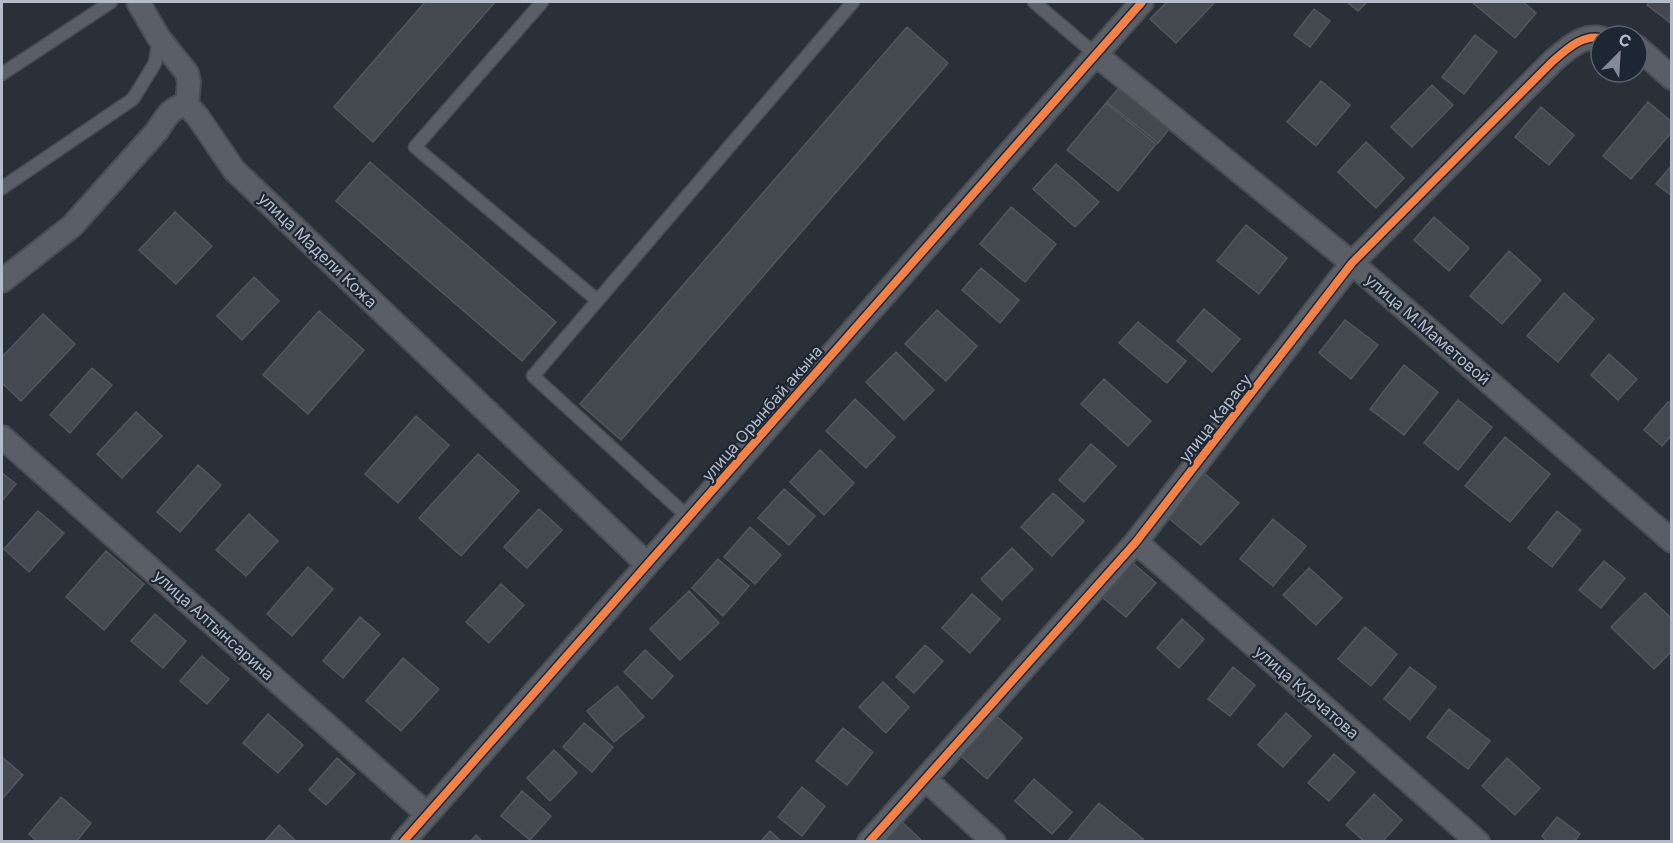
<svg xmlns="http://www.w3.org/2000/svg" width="1673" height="843" viewBox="0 0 1673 843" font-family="Inter,sans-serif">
<rect width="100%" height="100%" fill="#2a3038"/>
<path fill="#444950" stroke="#52575f" stroke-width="1.5" d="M425,2H495L373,142L334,107Z
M1167,2H1215L1176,43L1150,19Z
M1347,2H1367L1358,11Z
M1474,2H1523L1536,13L1515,38L1473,3Z
M1649,2H1672V24L1647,5Z
M1314,9L1330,21L1310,47L1294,35Z
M907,27L948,63L621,440L580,404Z
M1475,35L1497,52L1464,94L1442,77Z
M1321,81L1350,105L1316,146L1287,122Z
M1123,83L1173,124L1158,143L1107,102Z
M1432,85L1453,105L1412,147L1391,127Z
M1648,102L1672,122V132L1631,179L1603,156Z
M1106,103L1156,144L1118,191L1067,150Z
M1541,107L1574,135L1549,165L1515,137Z
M1366,142L1404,178L1376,208L1338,172Z
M370,162L556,322L522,361L336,201Z
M1056,164L1099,202L1075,227L1033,189Z
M1672,165V196L1656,184Z
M1011,207L1056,244L1025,282L980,244Z
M175,212L212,246L176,284L139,250Z
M1434,217L1469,248L1449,271L1414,240Z
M1246,225L1287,258L1259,294L1217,261Z
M1509,251L1541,280L1502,324L1470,296Z
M981,268L1019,300L1000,323L962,290Z
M254,277L279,301L242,340L217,316Z
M1564,293L1594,319L1558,362L1527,336Z
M1204,309L1240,339L1212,372L1177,341Z
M937,310L977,346L946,381L905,344Z
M319,311L364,350L308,414L263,375Z
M43,314L75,344L21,401L2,383V357Z
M1345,320L1378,345L1351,379L1319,353Z
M1138,322L1186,361L1167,383L1119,343Z
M896,352L934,390L904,420L866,382Z
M1609,354L1637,379L1618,400L1591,375Z
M1404,365L1438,392L1404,435L1370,409Z
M92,368L112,385L70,433L50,415Z
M1104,379L1151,421L1128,446L1081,404Z
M855,399L895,437L866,468L826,431Z
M1458,400L1492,427L1458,470L1424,443Z
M1668,402L1672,405V435L1662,446L1644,430Z
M136,412L162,436L122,478L97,454Z
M416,416L449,445L398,503L365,474Z
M1505,437L1550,474L1510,522L1465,486Z
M1091,444L1116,466L1084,502L1059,480Z
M820,450L854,483L824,515L790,482Z
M478,454L519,491L461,556L419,518Z
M198,465L221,485L180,532L157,512Z
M2,473L16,484L2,501Z
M1204,473L1239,503L1201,545L1166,516Z
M784,489L815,516L789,545L758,518Z
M1053,493L1084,521L1052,556L1021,527Z
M539,509L562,530L527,568L504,547Z
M38,511L64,533L29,572L4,549Z
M1557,511L1581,530L1552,567L1528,548Z
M249,514L278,541L246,576L216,550Z
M1273,519L1306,546L1273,586L1240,559Z
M750,527L781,555L755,584L724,557Z
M1012,548L1033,569L1002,600L981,579Z
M106,551L144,584L104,630L66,597Z
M718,559L749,586L723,616L692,588Z
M1604,561L1625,578L1601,608L1579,590Z
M1133,563L1156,583L1126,617L1103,598Z
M308,567L333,589L292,636L267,614Z
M1309,568L1342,598L1316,625L1283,595Z
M501,584L524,605L489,643L466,622Z
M689,591L719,623L680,660L650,629Z
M1645,593L1672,619V651L1654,669L1611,627Z
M972,594L1000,619L970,653L942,628Z
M155,614L186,641L163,668L131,641Z
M360,617L380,634L343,678L323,661Z
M1182,619L1204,639L1179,668L1157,648Z
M1365,627L1397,654L1371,686L1338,659Z
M925,645L943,661L914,693L896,677Z
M645,650L673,676L652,699L624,672Z
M202,656L229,679L207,704L180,681Z
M403,658L439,689L401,731L366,701Z
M1233,667L1255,685L1230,716L1208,699Z
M1410,667L1436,687L1410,720L1384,699Z
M883,682L909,707L886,733L859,707Z
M617,686L644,717L614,742L587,711Z
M1449,709L1490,741L1468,769L1427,737Z
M1286,713L1311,736L1283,767L1258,745Z
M268,714L303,745L278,773L243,743Z
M995,715L1022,738L987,779L961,756Z
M584,723L613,747L592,772L563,747Z
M843,728L873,752L847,785L816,761Z
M554,750L577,773L550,801L527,778Z
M1334,754L1355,772L1329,801L1308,783Z
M2,757L23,775L2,799Z
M337,758L355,774L326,805L309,790Z
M1507,758L1540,788L1515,815L1482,786Z
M1034,779L1072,812L1052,834L1015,801Z
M802,787L825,806L802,836L778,817Z
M522,791L551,816L530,840L501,816Z
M1374,794L1402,820L1382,842H1365L1346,825Z
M61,797L91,823L76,842H38L29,834Z
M1099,803L1143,839L1140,842H1067Z
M1557,817L1580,834L1574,842H1548L1542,836Z
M900,820L923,842H880Z
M279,825L296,841V842H264Z
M770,831L782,842H760Z
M476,835L483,842H470Z"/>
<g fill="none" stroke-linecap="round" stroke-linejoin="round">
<g stroke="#484c53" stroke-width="15">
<path id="lane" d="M542,2L415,147L597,300
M1034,2L1095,54
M2,74L111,2
M2,188L133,99L155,63L159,38
M688,517L533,376L853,2"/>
</g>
<g stroke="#484c53" stroke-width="26">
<path id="street" d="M138,2L159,38L187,73L189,82L187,105
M1637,47L1672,78
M1095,54L1352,263L1672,541
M2,281L72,226L157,131C165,119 171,106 187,105L198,117L234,170L647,564
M2,437L427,814
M1136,542L1478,842
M925,779L994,842
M403,842L1142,2
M869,842L1136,542L1352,263L1553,61C1566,50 1582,34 1601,38"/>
</g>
<use href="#lane" stroke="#5a5e66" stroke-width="12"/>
<use href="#street" stroke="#5a5e66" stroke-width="22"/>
<g stroke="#1d2633" stroke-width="11">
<path id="cycleway" d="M403,842L1142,2
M869,842L1136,542L1352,263L1553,61C1566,50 1582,34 1601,38"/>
</g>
<use href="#cycleway" stroke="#f48246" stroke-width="8"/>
</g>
<g text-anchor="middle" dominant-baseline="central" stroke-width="4.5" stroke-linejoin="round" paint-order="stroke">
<g font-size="16" fill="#b4bcc9" stroke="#1d2633">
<text transform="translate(318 250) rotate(44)">улица Мадели Кожа</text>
<text transform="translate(1428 329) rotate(41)">улица М.Маметовой</text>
<text transform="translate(762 413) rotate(-49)">улица Орынбай акына</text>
<text transform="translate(1215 418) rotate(-52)">улица Карасу</text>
<text transform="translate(214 625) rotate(42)">улица Алтынсарина</text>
<text transform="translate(1307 692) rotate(41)">улица Курчатова</text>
</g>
</g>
<rect width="1673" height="843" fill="none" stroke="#b4bcc9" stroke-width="6"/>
<g transform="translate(1619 54) rotate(24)"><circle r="28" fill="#1d2633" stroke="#59626f" stroke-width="1.5"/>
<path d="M0-4.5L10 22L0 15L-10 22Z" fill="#848b96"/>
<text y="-9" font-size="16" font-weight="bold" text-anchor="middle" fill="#b4bcc9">С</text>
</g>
</svg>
